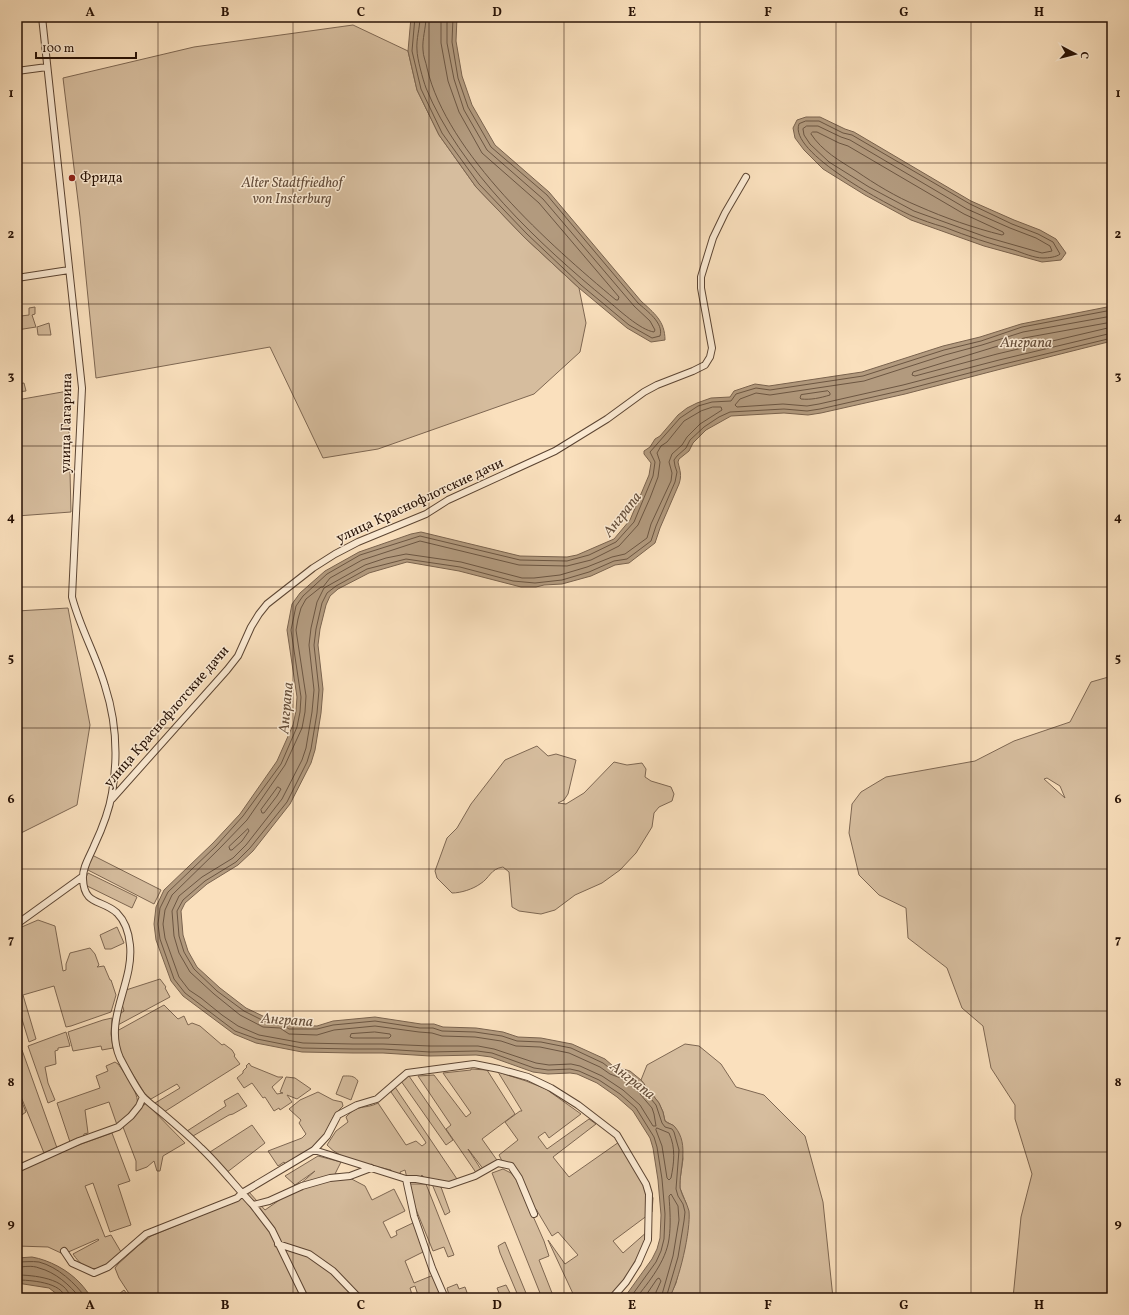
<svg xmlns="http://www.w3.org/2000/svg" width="1129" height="1315" viewBox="0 0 1129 1315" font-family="Vollkorn,serif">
<rect width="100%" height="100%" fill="#fae0bd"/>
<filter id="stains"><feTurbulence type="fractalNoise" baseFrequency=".005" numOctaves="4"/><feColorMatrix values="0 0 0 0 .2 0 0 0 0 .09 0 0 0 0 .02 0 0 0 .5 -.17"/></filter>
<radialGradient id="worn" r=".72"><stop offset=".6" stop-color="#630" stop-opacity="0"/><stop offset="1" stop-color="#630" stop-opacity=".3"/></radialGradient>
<path fill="#d6bd9e" stroke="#7e6752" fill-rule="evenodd" d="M353,25L408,51L417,90L439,135L476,187L524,237L579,288L586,323L580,352L534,394L378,449L323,458L270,347L96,378L80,217L63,78L194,47Z
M17,286L21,316L29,315V308L35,307V314L32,315L36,327L17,330Z
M49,323L51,335H38L37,327Z
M24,383L26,391L17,392V384Z
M68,391L71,512L17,516V400Z
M68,608L90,725L77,805L17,835V611Z
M1112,676V1298H1013L1021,1217L1032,1174L1015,1119V1105L991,1068L983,1026L962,1008L947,968L908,938L906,908L879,895L859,875L849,833L852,804L861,792L886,777L975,761L1014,741L1070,722L1091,682ZM1047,778L1060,786L1065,798L1044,779Z
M537,746L548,756L556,754L576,760L568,794L564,800L558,803L566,804L584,793L614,762L627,765L642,763L646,769L645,777L651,781L671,787L674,794L672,801L659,807L654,813L652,827L636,853L620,870L602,883L575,895L555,910L541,914L519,911L512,907L509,872L503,867C490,869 490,878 480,884C473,889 461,893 452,893L437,878L435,871L447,838L457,828L471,804L505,760Z
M92,855L161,890L154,904L86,869Z
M88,873L137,897L132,908L83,884Z
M38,920L55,926L63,971L66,970V964L70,953L90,948L95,954L99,965L97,967L104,966L110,980H111L116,995L111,1012L71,1026L66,1027L54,986L23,995L36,1039L29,1042L17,1003V929Z
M117,927L124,943L111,949H105L100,935Z
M160,979L166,987L165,988L170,997L116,1026L118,1015L124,1011L122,1004L126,990Z
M164,1005L178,1019L184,1016L188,1025L192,1023L200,1026L222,1045L224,1044L232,1050L235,1055L234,1056L240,1064L164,1112L155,1103L180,1088L177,1084L151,1099L145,1094L119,1052L117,1031Z
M112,1018L111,1034L113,1048L102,1050L101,1046L73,1051L68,1032L103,1020Z
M66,1032L70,1046L58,1048V1050L55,1051L56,1064L45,1067L48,1083L55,1100L48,1103L28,1046Z
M685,1044L699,1046L721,1064L736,1087L764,1095L805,1136L823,1202L833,1298H669L676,1283L686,1237V1203L680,1188V1180L683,1159L681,1142L674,1126L665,1121L663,1112L659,1103L641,1080L647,1065Z
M22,1050L57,1148L44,1153L17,1087V1052Z
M115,1062L118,1064C124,1072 140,1095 137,1104C133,1113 124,1119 117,1125L109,1102L85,1110L88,1133L84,1134L83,1137L70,1142L57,1103L100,1088L96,1076L108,1071L106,1066Z
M249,1063L251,1066L278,1077H283L272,1087L277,1094L283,1093L280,1092L286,1077L295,1078L311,1089L297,1099L287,1095L292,1102L280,1110L279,1108L274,1111L265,1097L263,1098L252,1083L244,1088L237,1078L243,1073V1071L247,1067L246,1066Z
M471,1069L487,1070L515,1114L482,1139L499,1163L484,1170L468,1149L482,1171L477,1174L446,1129L451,1125L418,1076L434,1075L466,1117L471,1113L443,1073L471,1070Z
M498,1072L526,1081L546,1089L581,1114L549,1138L545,1132L538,1137L547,1149L589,1119L596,1124L553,1157L569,1177L619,1142L651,1193L653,1198L652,1212L613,1241L623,1253L648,1231L651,1237L613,1298H575L548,1240L565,1264L578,1255L558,1232L552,1236L536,1209H534L515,1171L503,1163L499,1155L518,1140L505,1122L520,1111H522Z
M343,1076C349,1076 354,1075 358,1081L351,1100L336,1094Z
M408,1076H409L453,1140L446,1145L401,1081Z
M395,1087L459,1182H443L425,1179L422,1175L419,1178H407L405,1170L400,1172L402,1177L393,1173L391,1170C371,1165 341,1161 327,1145L336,1131L348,1122L346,1117C359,1103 364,1110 378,1103L406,1145L416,1141L422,1146L426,1143L425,1141L391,1092Z
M17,1090L26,1112L19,1117L17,1112Z
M318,1092L333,1100L342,1102L343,1106L335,1114L319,1145L287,1166L284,1162L278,1166L268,1151L302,1138L306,1134L299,1123L301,1120L289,1109L300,1100Z
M238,1093L247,1106L233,1114L229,1115L193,1136L187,1131L226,1106L224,1101Z
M146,1103L185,1143L163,1156L160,1171H157L154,1161L147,1167L136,1171V1161L123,1127Z
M252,1125L265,1143L226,1173L210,1152Z
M112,1133L130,1181L118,1185L131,1225L110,1232L93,1183L85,1186L105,1237L111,1235L124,1257C118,1262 110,1270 102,1271C90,1274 79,1263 73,1254L99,1240L98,1239L66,1253L65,1252L61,1253L48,1247L17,1246V1172L48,1156Z
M318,1156L341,1162L335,1174H342L365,1186L372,1200L394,1189L405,1211L383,1222L391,1238L397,1235L396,1231L415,1222L427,1250L405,1261L414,1283L436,1274L445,1298H419L415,1286L410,1288L413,1298H132L119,1278L115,1268L118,1264L138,1246L151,1236L236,1201L241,1196L249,1192L265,1210L291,1192L315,1171L295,1185L285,1176Z
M503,1169L511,1173L517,1180L544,1241L549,1256L539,1260L554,1298H542L492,1173Z
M409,1184H426L454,1255L448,1257L444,1247L433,1251L413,1202Z
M432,1184L441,1187L450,1212L445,1215Z
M505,1242L528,1298H519L500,1253L498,1246Z
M457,1284L459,1289L465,1287L469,1298H450L447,1288Z
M506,1285L511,1295L514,1298H501L497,1288Z
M124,1290L130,1298L115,1297Z"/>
<path fill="#b29a7e" stroke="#7a634e" d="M411,17H457L456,41L462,76L472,105L495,145L549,192L641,301C654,313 665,321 665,340L651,342L627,328L579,288L524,237L476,187L439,135L417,90L408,51Z
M806,117H820L845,129L854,132L971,201L1014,220L1040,230L1056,239L1066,253L1061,260L1042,262L984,246L911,220L865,195L823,169L804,150L795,138L793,128L797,120Z
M1112,306V341L1001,369L905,394L821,413L808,415L784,413L731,416L706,430L693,443L689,451L679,459L678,462C680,471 682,475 679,484L660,528L655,543L629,563L615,565L591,576L562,584L544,585L536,587H521L459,571L407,562L369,573L338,589L330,596L326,605L320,629L318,645L323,689L321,713L315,750L311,763L290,804L253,851L238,865L207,884L185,903L181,911L183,935L188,951L197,967L220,988L246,1008L267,1018L276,1020L287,1018L291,1021L289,1024L290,1025L317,1026L333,1021L375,1017L421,1024H434L443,1027L476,1028L503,1032L518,1037L541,1038L572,1044L605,1059L613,1066L630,1071L641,1080L659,1103L663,1112L665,1121C668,1124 673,1124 675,1127C690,1145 679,1169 680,1188C682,1196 687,1203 689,1211C691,1230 679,1282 669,1298H624L652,1259L657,1249L660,1238L661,1215L658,1180L653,1148L650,1138L633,1111L617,1097L597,1083L577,1074L570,1073L548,1074L533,1072L491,1057L476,1055L430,1056L383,1053H353L302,1052L256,1043L234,1034L183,996L171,981L156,940L154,924L156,907L164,890L213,843L240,814L277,761L293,725L296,711L297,697L287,630L292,604L300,593L325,571L359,552L411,534L421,532L520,556L567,557L577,555L614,539L630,520L649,475L651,463L644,454V451L650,447L655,439L660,436L678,415L687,408L697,403L711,398L730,397L734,391L755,384L769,386L862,372L943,346L980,337L1021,324Z
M32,1257C49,1260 68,1270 80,1283C84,1287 88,1293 92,1298H62L49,1288L17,1283V1258Z"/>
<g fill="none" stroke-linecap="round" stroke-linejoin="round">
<path stroke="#6c5642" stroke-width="1" d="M415,17L412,51L421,89L442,133L479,184L527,234L581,285L629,325L652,338L660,336C664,323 647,311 638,303L547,195L491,147L468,107L458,78L452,42L453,17
M420,17C420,28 416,39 417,50C417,58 423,80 426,88C459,169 540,245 607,300C618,309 640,330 654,332L655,330L650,321L634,306L543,199L487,150L464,110L454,79L447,43V17
M426,17C426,28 422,39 423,50C423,56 426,62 427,68C447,154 550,245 616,300H618L619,297L539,203L482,153L459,112L448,81L441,43V17
M806,121H819L843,133L852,135L970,204L1012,224L1038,234L1053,242L1060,254C1057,257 1048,258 1043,258C1034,258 1023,253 1014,250C990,244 967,236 944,227C933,224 922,220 912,216C890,206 787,152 799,124Z
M807,126H818L841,137L850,140L967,209L1010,228L1036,238L1050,246L1052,251L1042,253L986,237L914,211L869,187L829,162L810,144L804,135L803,129Z
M813,132H817L839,143L848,146L964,214L1003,232L1004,234L1002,235C974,228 945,218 918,206C896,197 875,184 856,171C840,161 822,151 811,134Z
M1112,316L1023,332L982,345L945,355L864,381L770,395L756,393L740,399L735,405L737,407L783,404L807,406L819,404L903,385L999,360L1112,333
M1112,322L1024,338L913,372L912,375L915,376L997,354L1112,327
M828,391L830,393V395C820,398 811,400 801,399L800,398L801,395Z
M713,407H721L722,410L700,424L687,437L682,445L672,454L669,462L672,473L671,481L651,524L647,538L625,554L612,557L587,567L560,575L534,578H522L461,562L406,554L386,558L365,565L324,588L317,602L311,628L309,645L314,690L312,712L306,748L302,760L282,799L246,845L233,858L202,877L179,896L172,911L174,936L179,953L190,972L214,994L240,1015L263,1027L280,1028L289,1034L317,1035L334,1030L375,1026L419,1032L432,1033L442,1036L475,1037L501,1041L516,1046L540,1047L569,1053L600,1067L610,1074L626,1080L634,1087L652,1108L654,1114L656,1126H653L640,1105L623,1090L602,1076L580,1066L571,1064L549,1065L536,1063L494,1049L478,1046H430L383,1044H353L303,1043L259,1035L238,1026L222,1015L201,998L189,990L179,977L165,938L163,924L165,910L172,895L219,849L247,820L285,765L302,728L305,712L306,696L296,630L298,619L301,608L306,599L321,587H323L330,578L362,560L420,541L519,565L567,566L591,560L619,546L638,525L650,498L658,477L660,462L657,453L661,446L667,442L684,421L701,411Z
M278,787L281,789L277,796L264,813H262L261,810Z
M248,829L249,831L242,841L232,850H230L229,847Z
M375,1032L390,1034L391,1036L389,1038H353L350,1037L351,1034Z
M657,1128L669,1133C676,1148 674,1163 671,1178L669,1180L667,1178L662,1146L656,1130Z
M17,1262C24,1262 32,1261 39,1262C58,1267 75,1283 86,1298
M17,1267C24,1267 32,1265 39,1268C55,1272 70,1285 80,1298
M17,1275C32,1275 68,1278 70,1298
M17,1280C29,1280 63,1282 65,1298
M630,1298L656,1262L661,1251L664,1239L665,1214L662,1179L657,1147L654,1137L636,1108L620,1094L599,1080L579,1071L570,1069L548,1070L534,1068L492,1053L477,1051L430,1052L383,1049H353L302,1048L257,1039L235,1031L185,993L174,979L160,939L158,924L160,908L168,892L216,846L243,816L281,764L297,727L300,712L301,697L291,630L296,606L303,596L327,574L360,555L420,536L520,560L567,561L589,555L616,542L634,522L653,476L655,462L650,452L680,418L698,406L712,402L731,401L736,394L756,388L770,390L863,376L944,350L981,341L1022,327L1112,310
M636,1298C649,1282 666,1261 669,1239C671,1225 670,1210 669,1196L671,1194L678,1206L679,1220L673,1256L661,1298
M644,1298L657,1279L659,1278L661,1281L656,1292L655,1298
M666,1298L678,1257L684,1221L685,1212L683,1204L678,1196L676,1189L679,1150L674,1132L672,1129L665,1127L662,1123L656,1105L638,1083L629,1075L612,1070L603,1063L571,1048L541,1042L517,1041L502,1036L475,1032L442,1031L433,1028H420L375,1021L333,1025L317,1029H289L286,1027L284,1023L276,1024L266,1022L244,1011L217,991L194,969L184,952L179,936L177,911L183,900L205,881L236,862L250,848L287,802L307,762L311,749L317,713L319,690L314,645L316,629L322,603L327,593L336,586L367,569L406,559L460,567L513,581L535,583L562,580L589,572L614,561L627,559L651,541L656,526L675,482L677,472L675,466L674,460L677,456L686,448L690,440L704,427L719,417L730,412L784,409L807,411L820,409L904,390L1000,365L1112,338"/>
<g stroke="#5c4533" stroke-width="8">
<path id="street" d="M42,17L82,388L72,597C80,628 96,655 105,686C116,720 118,758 112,793C109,812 102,829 94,846C90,856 82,868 83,879C84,906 102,899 117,913C125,921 129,934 130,945C134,984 103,1019 120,1058C126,1069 135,1087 143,1097C149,1103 156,1108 162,1113C175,1124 189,1136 201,1148C220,1166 235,1186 253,1205L269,1201L302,1186L330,1178L350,1176L371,1168
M17,71L47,67
M17,278L69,270
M112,799L227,670L238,656L251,627L259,614L267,604L313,568L335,554L358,542L426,514L448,500L555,451L607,419L644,392L657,385L693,371L705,365L710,357L712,348L701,288V277L713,238L725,213L746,177
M17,924L82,877
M314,1150L406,1179H416L449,1185L475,1176L498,1163L511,1166L519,1178L534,1214
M17,1169L79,1141L118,1127L131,1116L139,1106L143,1097
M406,1179L414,1216L432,1268L445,1298
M253,1205L272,1230L305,1298
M278,1244L309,1254L333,1271L359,1298
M64,1251L72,1263L94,1273L108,1267L146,1234L237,1198L242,1193L314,1150L327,1136L338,1115L357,1105L377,1099L407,1073L474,1064L499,1069L528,1077L551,1088L578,1105L617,1135L646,1184L649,1194L648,1240L638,1263L626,1282L612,1298"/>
</g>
<use href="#street" stroke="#fcebd4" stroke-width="6"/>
</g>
<path fill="none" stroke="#271105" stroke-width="1" stroke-opacity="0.55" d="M158,17V1298M293,17V1298M429,17V1298M564,17V1298M700,17V1298M836,17V1298M971,17V1298M17,163H1112M17,304H1112M17,446H1112M17,587H1112M17,728H1112M17,869H1112M17,1011H1112M17,1152H1112"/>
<circle fill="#8f2418" stroke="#fcebd4" stroke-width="1.5" cx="72" cy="178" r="4"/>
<g text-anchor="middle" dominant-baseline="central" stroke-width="3" stroke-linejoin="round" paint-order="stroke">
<g font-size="14" fill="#271105" stroke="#fcebd4" text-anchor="start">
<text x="80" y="178">Фрида</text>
</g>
<g font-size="14" font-style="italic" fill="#644d3b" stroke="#fcebd4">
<text x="292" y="183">Alter Stadtfriedhof<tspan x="292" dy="16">von Insterburg</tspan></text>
</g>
<g font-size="14" fill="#271105" stroke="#fcebd4">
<text transform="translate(67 423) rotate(-89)">улица Гагарина</text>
<text transform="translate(420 501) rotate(-25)">улица Краснофлотские дачи</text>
<text transform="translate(167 717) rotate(-49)">улица Краснофлотские дачи</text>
</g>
<g font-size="15" font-style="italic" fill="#664f3b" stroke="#fcebd4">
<text x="1026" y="343">Анграпа</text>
<text transform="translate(623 515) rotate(-52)">Анграпа</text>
<text transform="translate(287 708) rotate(-85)">Анграпа</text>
<text transform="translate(287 1021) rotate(4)">Анграпа</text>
<text transform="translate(632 1081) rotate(38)">Анграпа</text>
</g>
</g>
<rect width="1129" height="1315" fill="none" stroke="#fae0bd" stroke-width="44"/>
<g transform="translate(1075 54) rotate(97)" stroke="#fcebd4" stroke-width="3" paint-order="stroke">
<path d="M0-3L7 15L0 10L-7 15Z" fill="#271105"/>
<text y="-6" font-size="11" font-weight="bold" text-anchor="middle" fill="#271105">С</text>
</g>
<path d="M36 52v6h100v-6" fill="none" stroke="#271105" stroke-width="2"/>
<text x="42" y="52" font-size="12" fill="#271105" stroke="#fcebd4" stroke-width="3" paint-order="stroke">100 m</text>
<rect x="22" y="22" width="1085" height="1271" fill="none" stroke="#271105" stroke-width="1.5"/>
<g font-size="13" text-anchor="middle" font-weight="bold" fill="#271105">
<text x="90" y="16">A</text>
<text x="225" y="16">B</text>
<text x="361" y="16">C</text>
<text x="497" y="16">D</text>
<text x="632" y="16">E</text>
<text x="768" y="16">F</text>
<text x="904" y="16">G</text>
<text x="1039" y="16">H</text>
<text x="11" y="97">1</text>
<text x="1118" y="97">1</text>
<text x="11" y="238">2</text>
<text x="1118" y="238">2</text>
<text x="11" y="380">3</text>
<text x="1118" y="380">3</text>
<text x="11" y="521">4</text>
<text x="1118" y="521">4</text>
<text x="11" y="662">5</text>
<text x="1118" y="662">5</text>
<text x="11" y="803">6</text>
<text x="1118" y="803">6</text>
<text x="11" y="944">7</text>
<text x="1118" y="944">7</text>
<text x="11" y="1086">8</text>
<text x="1118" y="1086">8</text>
<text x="11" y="1227">9</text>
<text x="1118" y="1227">9</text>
<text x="90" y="1309">A</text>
<text x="225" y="1309">B</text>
<text x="361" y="1309">C</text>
<text x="497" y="1309">D</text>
<text x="632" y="1309">E</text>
<text x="768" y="1309">F</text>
<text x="904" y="1309">G</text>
<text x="1039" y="1309">H</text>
</g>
<rect width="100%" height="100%" filter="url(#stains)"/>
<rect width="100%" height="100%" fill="url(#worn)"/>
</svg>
